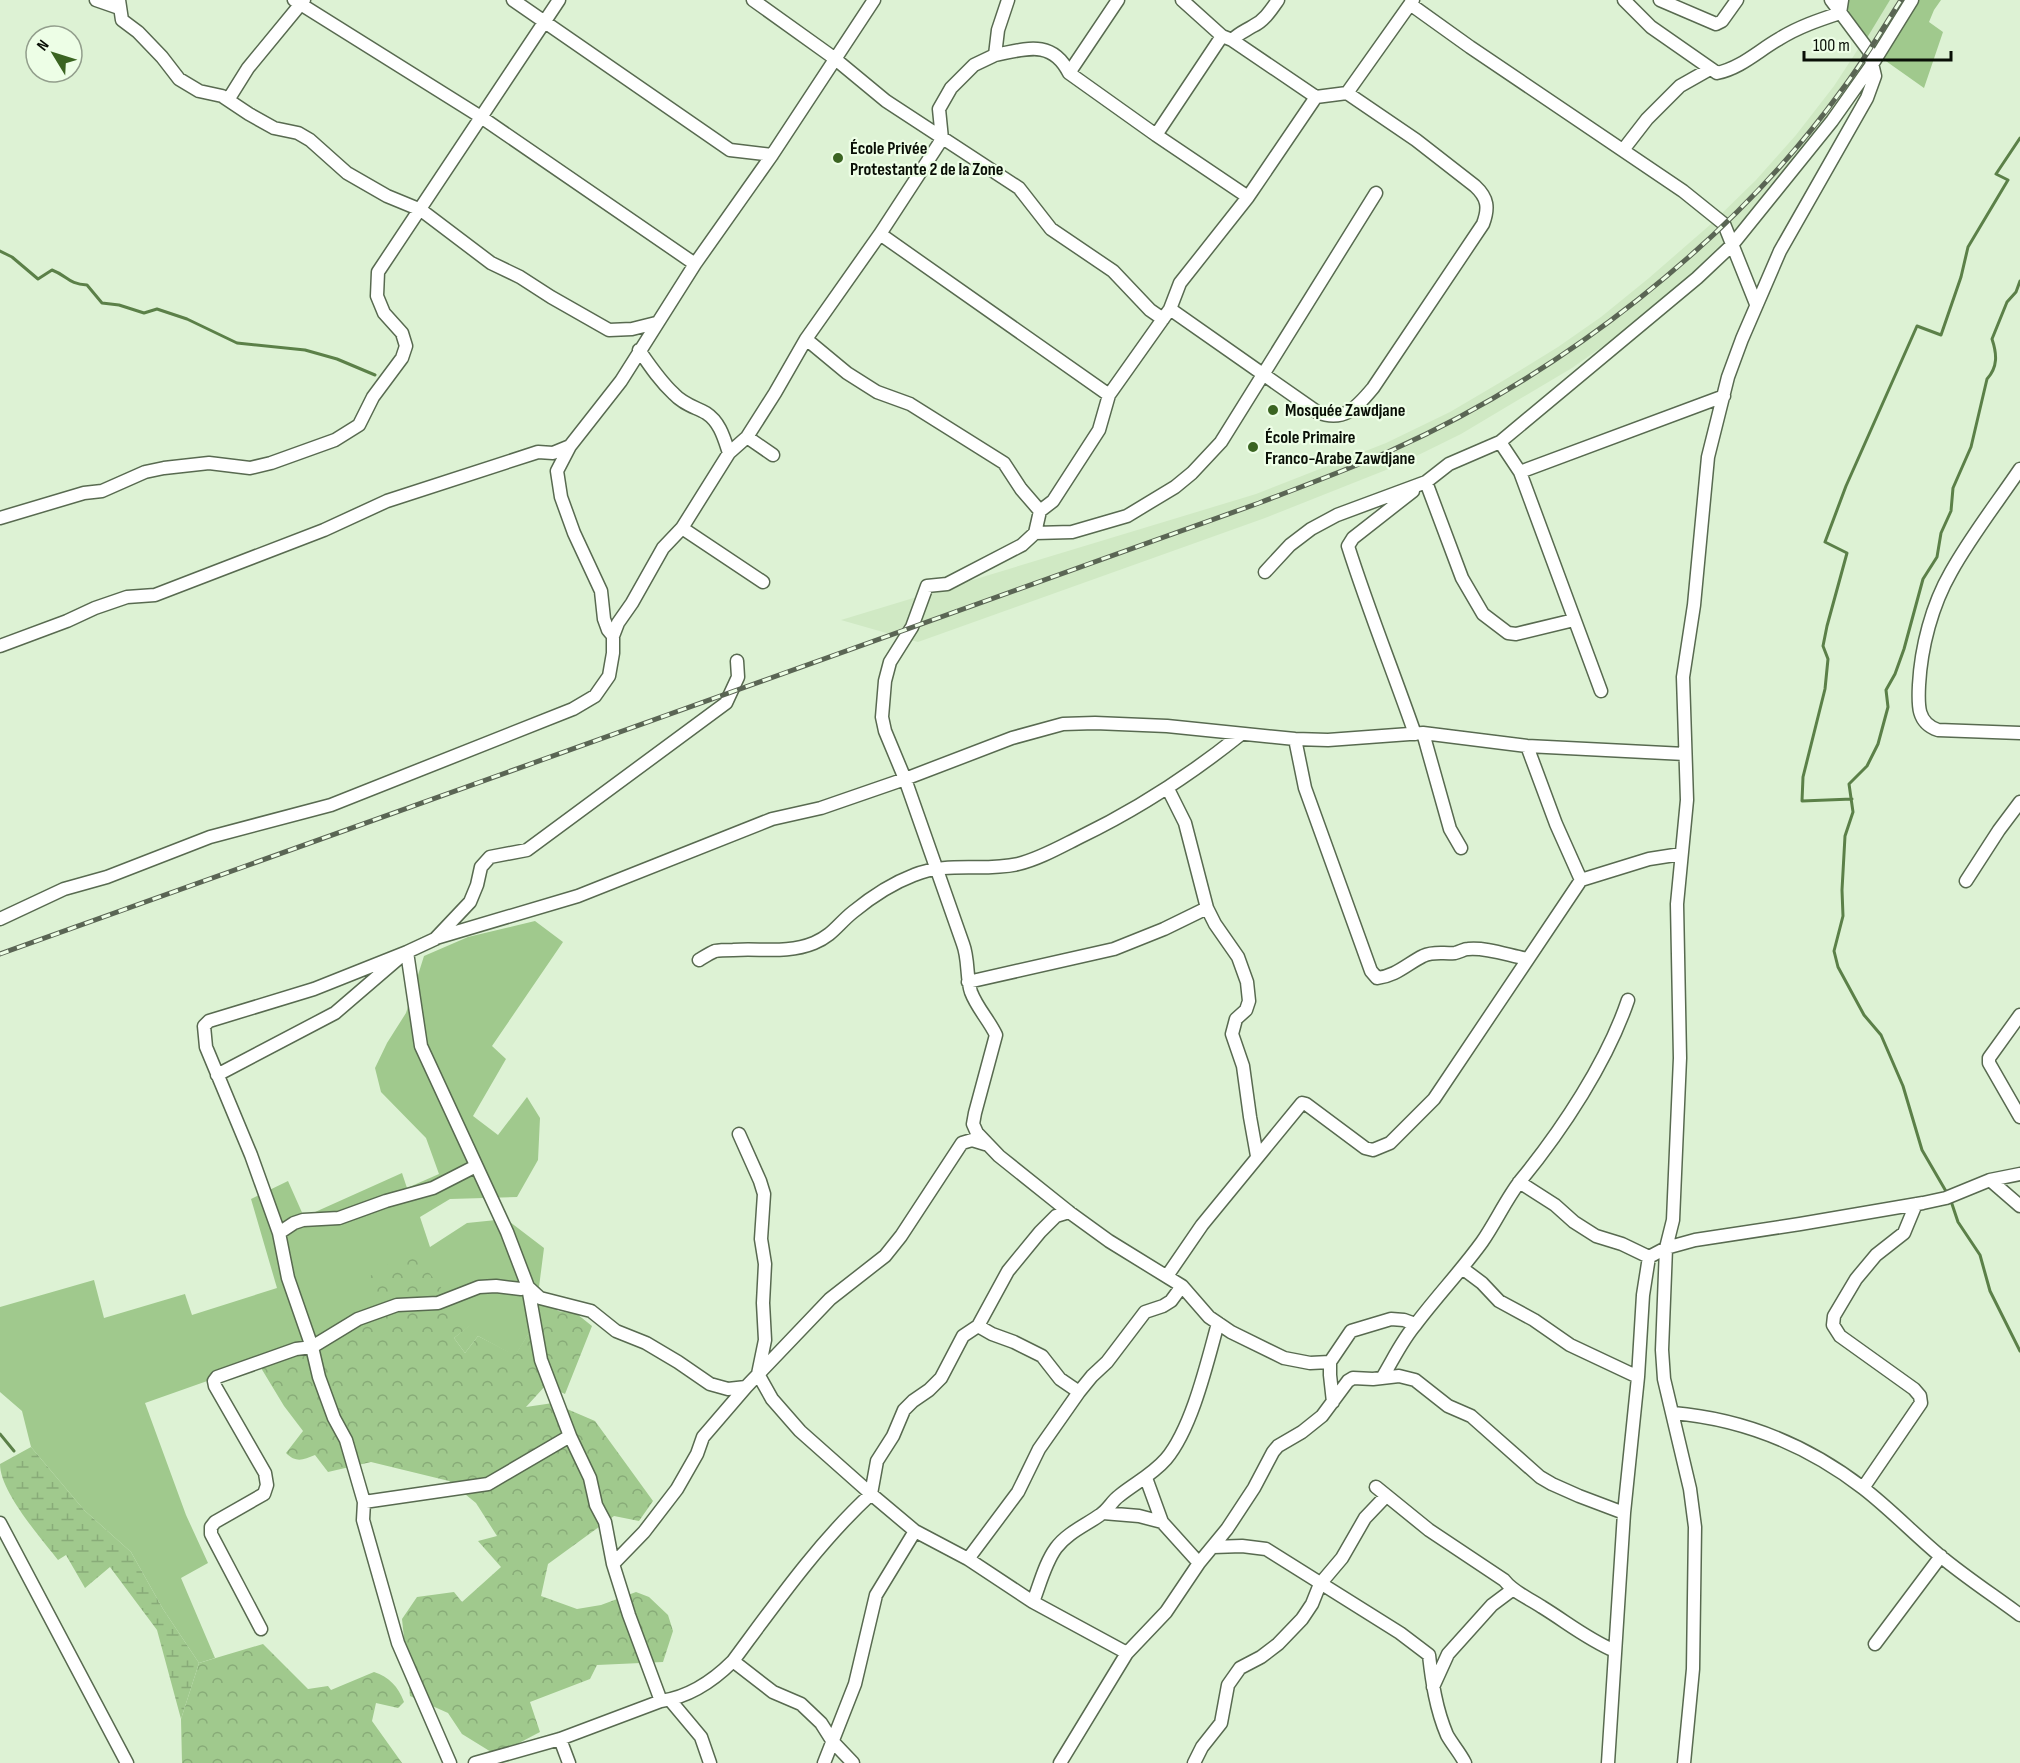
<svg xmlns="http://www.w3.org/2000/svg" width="2020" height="1763" viewBox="0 0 2020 1763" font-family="'Sofia Sans Condensed',sans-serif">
<defs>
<pattern id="forest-crowns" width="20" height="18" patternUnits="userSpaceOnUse" patternTransform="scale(1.5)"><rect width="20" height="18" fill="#a0c98d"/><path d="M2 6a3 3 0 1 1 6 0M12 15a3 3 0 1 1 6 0" fill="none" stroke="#88ab78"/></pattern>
<pattern id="wetland-marsh" width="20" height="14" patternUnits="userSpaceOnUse" patternTransform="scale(1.5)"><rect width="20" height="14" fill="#a0c98d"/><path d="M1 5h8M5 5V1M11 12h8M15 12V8" fill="none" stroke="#88ab78"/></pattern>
</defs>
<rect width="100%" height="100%" fill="#ddf2d4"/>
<path fill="#d0e9c4" d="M1890,0H1919L1883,59L1854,101L1815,151L1728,243L1665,298L1616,337L1572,368L1518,400L1461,434L1396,466L1265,518L918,642L841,620L1256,494L1386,443L1450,412L1506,379L1558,347L1601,317L1649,278L1711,224L1756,180L1796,135L1834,86Z"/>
<path fill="#a0c98d" d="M1828,0H1890L1862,46Z
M1919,0H1941L1934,10L1929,22L1943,32L1924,88L1883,59Z
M535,921L563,942L492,1046L506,1059L473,1116L498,1135L527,1097L540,1118L538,1160L517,1197L450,1199L420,1217L430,1247L467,1223L506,1219L544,1248L539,1287L537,1320L515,1356L478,1336L465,1353L454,1338L470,1325L376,1309L317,1342L145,1403L186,1515L208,1563L181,1578L215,1658L199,1663L163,1609L131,1552L84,1510L31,1447L22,1411L0,1392V1307L94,1280L104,1318L185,1294L192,1315L277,1288L251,1199L288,1181L304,1217L402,1173L407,1188L439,1174L426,1138L381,1092L375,1068L387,1043L406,1013L424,956L468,937Z"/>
<path fill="url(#forest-crowns)" d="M411,1250L471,1325L454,1338L465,1353L478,1336L515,1355L537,1320L539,1287L558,1311L577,1314L592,1326L565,1394L546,1385L526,1407L553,1403L595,1421L653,1501L639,1521L614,1516L548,1564L541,1596L577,1609L601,1605L636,1592L649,1597L668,1615L673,1631L663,1662L597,1665L590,1679L530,1702L540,1732L496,1755L462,1734L448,1713L410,1696L402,1619L417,1597L454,1592L462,1602L501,1567L478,1541L497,1536L476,1503L449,1481L371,1462L328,1472L315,1455C303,1460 296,1463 286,1453L303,1431L284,1406L258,1363L317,1342L324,1325L376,1309L364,1280Z
M263,1644L308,1689L328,1686L331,1690L374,1672C389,1677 398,1686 404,1702L398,1708L376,1703L372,1721L402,1763H182L181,1719L199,1663Z"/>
<path fill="url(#wetland-marsh)" d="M31,1447L84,1510L131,1552L163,1609L199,1663L181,1719L157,1630L110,1567L85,1588L66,1555L58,1560C41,1538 0,1492 0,1464Z"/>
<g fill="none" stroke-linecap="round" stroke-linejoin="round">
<path stroke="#5b8048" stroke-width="3" d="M0,251L12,257L38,279L52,270C68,276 68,284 87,285L102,303L119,305L144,313L157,309L187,319L237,343L305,350L337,359L375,375
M1852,799L1802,801L1803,777L1825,689L1828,659L1823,646L1827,626L1847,553L1825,542L1846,486L1917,326L1941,335L1961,277L1968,247L2008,180L1996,174L2020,138
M1947,1193L1922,1150L1903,1086L1881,1035L1864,1015L1838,967L1834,951L1843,916L1842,890L1845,836L1853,812L1849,784L1867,766L1878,744L1888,707L1886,690L1895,674L1904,649L1923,579L1937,557L1941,533L1951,511L1953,488L1971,447L1987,379C1998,367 1997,354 1992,339L2007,302L2016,292L2020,281
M1951,1201L1958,1222L1980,1255L1990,1291L2020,1351
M0,1434L14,1451"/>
<g stroke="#586a50" stroke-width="15">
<path id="minor" d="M96,0L119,8
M119,0L122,20L138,32L162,57L179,79L199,91L222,96L249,114L274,128L298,133L310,140L347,173L387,196L421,210L491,263L520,277L551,297L609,330L632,329L656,323
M294,0L481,117L695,264
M513,0L730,150L772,155
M753,0L834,58L886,101L1019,188L1051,229L1113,271L1150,310L1163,319
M1624,0L1651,27L1717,73C1741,68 1758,51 1779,39C1798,27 1819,20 1840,13L1842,0
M1660,0L1716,24L1722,21L1737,0
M1410,4L1470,47L1683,191L1724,224L1756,304
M1232,40C1239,33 1245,31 1253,26C1264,21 1271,10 1278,0
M995,55C1026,49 1052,39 1069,73L1156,135L1248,197
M1069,73L1118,0
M1347,93L1413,0
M1316,97L1248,197L1180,283L1170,309L1109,395L1099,430L1053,501L1040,511L1035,533L1022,545L947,584L927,586L912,627L890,662L885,681L882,717L885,731L905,779L963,944C969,960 966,977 971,992C977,1008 989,1020 996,1035L975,1113L973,1124L977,1133L999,1156L1069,1212L1109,1241L1182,1286L1209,1317L1231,1332L1284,1358L1310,1363L1330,1362
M228,100L248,68L304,0
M1156,135L1222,36
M1623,150L1647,119L1680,86L1710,69
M880,234L1109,395
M1170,309L1317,412C1344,423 1357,407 1373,388L1483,224C1489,208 1488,198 1475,186L1416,140L1347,93L1316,97L1232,40L1222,36L1182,0
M806,339L847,373L877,392L910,404L1004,463L1021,489L1040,511
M639,350C650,366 660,381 674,394C683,404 695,407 706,413C720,422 724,438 729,453
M747,437L773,455
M1500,442L1520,472L1601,691
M570,446L557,471L561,497L574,533L601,591L604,619L608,630L613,636
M2020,469C1997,503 1971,536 1951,572C1932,605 1921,647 1919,685C1918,705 1917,723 1938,730L2020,733
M1520,472L1724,396
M1426,482L1462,578L1483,614L1508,633L1516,634L1574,620
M1413,491L1353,538L1348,546C1368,609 1393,671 1415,734
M0,518L84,493L102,491L145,472L164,468L209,463L250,468L271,463L335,440L359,425L373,397L402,358L406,346L402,333L384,313L377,296L378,272L559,0
M682,528L763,582
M1035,533L1072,532L1127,516L1175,487L1192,473L1221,442L1376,193
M1265,572L1290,545L1311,529L1337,515L1426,482L1449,464L1500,442L1697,278L1732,245L1832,121L1873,63L1912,0
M0,646L67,621L95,608L127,597L155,595L324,530L387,501L538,452L553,453L570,446L621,381L695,264L772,155L874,0
M1423,733L1450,829L1461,848
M1295,739L1305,788L1371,971L1377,978C1396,976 1407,964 1423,956C1434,951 1443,954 1455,953C1460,952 1464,949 1468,949C1487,947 1510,956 1528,959
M1527,746L1556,824L1581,880
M1168,789L1185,823L1207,908L1215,924L1238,957L1247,982L1249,1001L1246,1010L1236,1019L1232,1034L1243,1066L1250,1117L1257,1156
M1966,881L1999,830L2020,802
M0,919L64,889L107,877L210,837L331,805L573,709L595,696L609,676L613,653V636L618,623L632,603L663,548L682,528L729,453L747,437L775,393L806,339L880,234L942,139L939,109L951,88L974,65L995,55L998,30L1008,0
M436,938L578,896L772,819L821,808L905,779L1012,738L1063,724L1095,723L1167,726L1295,739L1328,740L1423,733L1527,746L1685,754
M407,952L421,1046L507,1232L528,1287L540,1298L591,1311L616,1331L646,1343L678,1362L710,1384L728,1389L746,1387
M699,960C704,957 710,953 715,951C720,950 728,950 733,950C761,948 787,954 814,943C833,935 838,924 853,912C870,898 893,883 914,875C948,861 983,872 1018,864C1039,859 1060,847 1080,837C1138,809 1190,775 1240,735
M968,982L1114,949L1164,929L1207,908
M2020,1015L1989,1058V1063L2020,1117
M217,1075L335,1013L399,958
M739,1134L760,1181L764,1194L761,1239L765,1264L763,1303L765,1340L758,1374L772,1399L800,1431L871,1494
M1990,1180L2020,1206
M1519,1182L1555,1205L1574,1222L1596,1236L1622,1244L1649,1257
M279,1233L294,1223L303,1220L339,1218L386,1201L433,1188L476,1166
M1462,1268L1482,1283L1499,1301L1534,1320L1570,1345L1638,1377
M1167,1276L1202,1225L1302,1103L1306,1104L1365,1148L1373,1150L1390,1143L1434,1099L1581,880L1649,859L1681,854
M978,1326L992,1334L1014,1342L1042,1356L1060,1379L1079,1392
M1382,1378C1393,1360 1402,1340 1416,1324C1437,1296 1461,1271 1482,1242C1496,1222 1506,1199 1521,1180C1562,1130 1607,1062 1628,1000
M1333,1402L1330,1375V1362L1351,1331L1391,1319L1404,1320L1415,1324
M1673,1413C1743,1419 1807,1445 1863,1488C1889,1508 1913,1533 1939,1555C1964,1576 1993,1595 2020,1615
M1146,1478L1162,1522L1199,1563
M1376,1487L1429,1530L1504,1580C1514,1593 1529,1598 1542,1607C1568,1623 1587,1639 1615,1651
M1863,1488L1921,1403L1920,1396L1914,1389L1840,1336L1833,1325L1834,1316L1856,1279L1876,1255L1904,1233L1916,1204
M871,1494L877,1461L893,1436L904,1410L913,1401L929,1390L941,1378L963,1336L978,1326L1008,1271L1040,1232L1056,1216L1069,1212
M364,1502L488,1484L570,1436L590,1478L596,1505L605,1522L613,1564L629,1615L661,1701
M1103,1513L1139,1516L1162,1522
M0,1523L127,1763
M1213,1547L1242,1546L1266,1549L1400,1633L1429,1655C1432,1682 1436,1709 1447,1735C1452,1744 1460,1753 1465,1763
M968,1559L1018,1492L1039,1449L1079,1392L1092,1376L1107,1362L1145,1312L1163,1306L1171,1301L1182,1286
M613,1564L644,1532L677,1489L697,1454L703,1437L746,1387L830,1299L885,1256L901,1236L962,1143L972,1140L985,1144
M1033,1602L1127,1653
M261,1629L211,1534V1527L215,1522L264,1494L267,1485L265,1473L215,1386L214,1381L217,1377L296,1349L312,1347L358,1319L397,1305L438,1303L479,1287L496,1286L521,1289L528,1287L541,1360L570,1436
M1875,1644L1941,1556
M733,1661L773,1692L801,1704L821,1723L833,1742L853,1763
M1433,1687L1448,1654L1492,1605L1512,1590
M670,1700L701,1737L710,1763
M560,1739L569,1763
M450,1763L398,1643L363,1520L364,1502L346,1440L334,1418L319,1377L312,1347L288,1278L279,1233L251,1155L206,1047L204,1026L209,1021L314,989L407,952L435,939L470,902L477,885L481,867L490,857L527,850L726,703L738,677L737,661
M475,1763L560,1739L661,1701C689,1697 713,1681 733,1661C776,1603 818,1543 871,1494L915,1531L968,1559L1033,1602C1040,1584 1045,1563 1056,1548C1067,1533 1086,1525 1100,1515C1108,1510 1112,1501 1119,1496C1135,1483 1152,1475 1166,1459C1192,1428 1207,1363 1218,1323
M824,1763L855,1684L876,1595L915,1531
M1060,1763L1127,1653L1166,1612L1199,1563L1227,1529L1254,1488L1273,1452L1278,1446L1302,1432L1322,1416L1348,1381L1353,1378L1373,1379L1399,1376L1415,1380L1448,1406L1471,1416L1540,1477L1552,1484L1579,1496L1624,1513
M1194,1763L1202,1747L1221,1723L1228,1685L1240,1668L1261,1657L1278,1644L1302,1619L1312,1604L1320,1584L1342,1558L1365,1518L1386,1496
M1608,1763L1624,1513L1638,1377L1643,1295L1649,1257L1666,1248L1695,1240L1800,1224L1923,1203L1946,1198L1990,1180L2020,1174
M1684,1763L1693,1669L1695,1527L1690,1489L1664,1379L1662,1350L1666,1248L1673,1220L1680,1058L1677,904L1687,800L1683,677L1694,605L1708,457L1728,377L1742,339L1780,251L1867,98L1875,76L1869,51L1831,0"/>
</g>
<use href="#minor" stroke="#fff" stroke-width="12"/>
<g stroke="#5a6554" stroke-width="5">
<path id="rail" d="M0,954L1259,503C1303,486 1347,470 1390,451C1560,375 1731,243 1841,91C1863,62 1881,31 1901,0"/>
</g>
<use href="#rail" stroke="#edfee6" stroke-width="3" stroke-dasharray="9" stroke-linecap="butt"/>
</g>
<g fill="#3a6421" stroke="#edfee6" stroke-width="2">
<circle cx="838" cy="158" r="6"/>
<circle cx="1273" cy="410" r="6"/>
<circle cx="1253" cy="447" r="6"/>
</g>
<g text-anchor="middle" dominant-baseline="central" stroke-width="4.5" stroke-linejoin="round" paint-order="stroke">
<g font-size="18" font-weight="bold" fill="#090f06" stroke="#edfee6" text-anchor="start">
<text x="850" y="148">École Privée<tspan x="850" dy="21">Protestante 2 de la Zone</tspan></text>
<text x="1285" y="410">Mosquée Zawdjane</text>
<text x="1265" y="437">École Primaire<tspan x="1265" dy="21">Franco-Arabe Zawdjane</tspan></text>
</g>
</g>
<g transform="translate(54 54) rotate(308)"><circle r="28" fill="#edfee6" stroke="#929e8c" stroke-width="1.5"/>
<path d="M0-4.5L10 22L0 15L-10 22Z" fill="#3a6421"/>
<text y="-9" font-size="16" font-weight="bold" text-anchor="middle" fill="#090f06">N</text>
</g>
<path d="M1804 51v9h147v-9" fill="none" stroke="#090f06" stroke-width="3"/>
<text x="1813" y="51" font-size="18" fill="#090f06" stroke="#edfee6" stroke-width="4.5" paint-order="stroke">100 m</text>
</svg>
